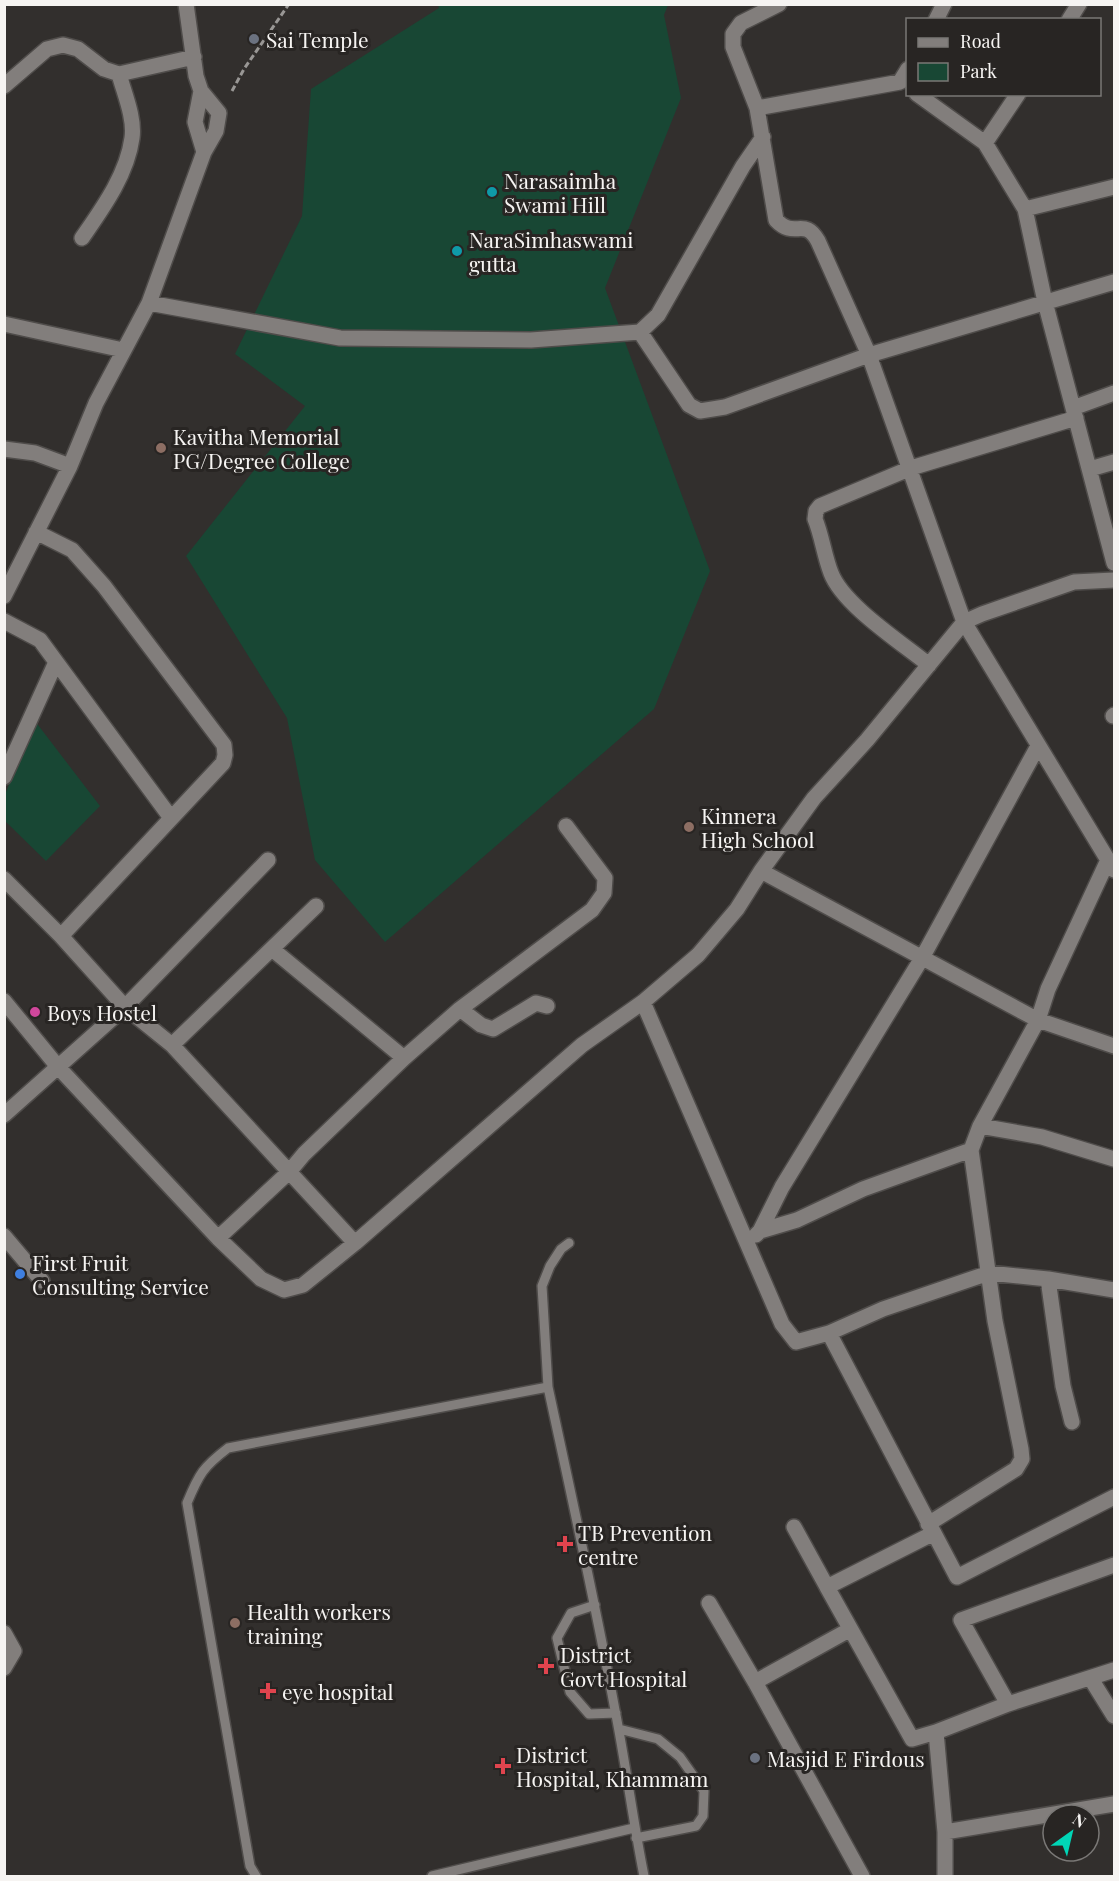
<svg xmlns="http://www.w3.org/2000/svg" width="1119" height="1881" viewBox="0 0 1119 1881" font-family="'Playfair Display',serif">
<rect width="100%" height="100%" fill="#322f2d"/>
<path fill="#184734" d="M438,5H668L664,15L681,98L605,288L710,571L654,709L385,942L315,860L287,718L186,556L305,406L235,354L302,216L311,89L439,8Z
M35,721L100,806L46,861L5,821L4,797Z"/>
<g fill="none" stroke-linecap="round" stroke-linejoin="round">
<g stroke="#4f4c4a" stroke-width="12">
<path id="service" d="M548,1387L542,1286L550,1266L561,1249L569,1243
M595,1605L571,1613L557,1638L570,1692L589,1714L616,1713
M619,1729L658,1739L680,1757L704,1791L703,1816L696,1826L636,1838
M256,1876L250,1866L187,1503C199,1474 203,1467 228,1448L548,1387C571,1494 595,1602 615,1710C626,1765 633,1821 644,1876
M432,1876L634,1828"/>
</g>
<g stroke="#4f4c4a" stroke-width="18">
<path id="minor" d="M779,4L741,23L733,34V47L757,108L776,220C795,240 804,216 818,241L869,355L964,622L1114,870
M936,20L944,4
M1069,20L1079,4
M4,86L47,49L63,45L78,49L104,69L119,74L194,57
M201,91L195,122L204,152
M917,94L985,143
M1018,94L985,143L1025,209L1045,302L1114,563
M757,108L900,82L908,69
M1025,209L1114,187
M82,238C102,209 127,175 132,138C135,118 124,93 119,74
M149,303L340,338L531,340L640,332L658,315L743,166L763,137
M4,324L123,350
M640,332L689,405L700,411L725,407L869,355L1114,282
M1073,408L1114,393
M4,449L35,453L70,466
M1090,469L1114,462
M36,532L72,550L104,586L224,745L225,755L223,763L61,936
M4,596L70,466L96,403L149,303L204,152L216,131L219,113L201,91L196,76L186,4
M4,621L40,640L171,818
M929,665C902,643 843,605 831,573C824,555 822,536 815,519L816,511L820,506L911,468L1076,418
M1113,716L1114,715
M4,777L56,662
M761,871L1038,1020L1114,1046
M4,879L61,936L125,1007L172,1045L355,1243
M272,949L404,1058
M4,1001L59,1068L218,1238L261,1279L284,1290L303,1285L355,1243L582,1045L643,1002L698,955L737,909L761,871L814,798L867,740L964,622L982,614L1074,582L1114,580
M643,1002L782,1324L796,1342L829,1333L883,1309L989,1273L1048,1279L1114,1290
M460,1009L481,1025L493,1029L536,1003L547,1006
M172,1045L316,906
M4,1115L125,1007L268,860
M980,1126L1038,1020L1048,989L1108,860
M760,1231L782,1187L922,958L1038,746
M756,1235L760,1231L797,1220L863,1189L971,1150L980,1126L1042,1137L1114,1159
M4,1236L42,1281
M218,1238L289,1172L304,1154L404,1058L460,1009L592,910L604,893L605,878L566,826
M1048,1279L1063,1386L1072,1422
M829,1333L957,1577L1114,1497
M928,1524L1016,1469L1022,1459L1021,1449L995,1321L971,1150
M794,1527L827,1587
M934,1533L827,1587L912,1739L936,1732
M709,1603L755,1682L862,1876
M4,1633L14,1651L4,1668
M1091,1679L1114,1716
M755,1682L849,1630
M1008,1704L961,1620L1114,1565
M945,1832L1114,1804
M945,1876V1832L936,1732L1008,1704L1114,1670"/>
</g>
<path stroke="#999795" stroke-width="3" stroke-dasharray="6 3" stroke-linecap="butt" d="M232,91L244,69L289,4"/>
<use href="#service" stroke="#827e7c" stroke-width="9"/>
<use href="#minor" stroke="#827e7c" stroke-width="15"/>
</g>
<g fill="#6b7280" stroke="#282523" stroke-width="2">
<circle cx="254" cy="39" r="6"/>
<circle cx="755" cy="1758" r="6"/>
</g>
<g fill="#0f9aa8" stroke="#282523" stroke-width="2">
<circle cx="492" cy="192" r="6"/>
<circle cx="457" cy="251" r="6"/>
</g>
<g fill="#8d6e63" stroke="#282523" stroke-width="2">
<circle cx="161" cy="448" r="6"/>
<circle cx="689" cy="827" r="6"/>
<circle cx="235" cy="1623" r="6"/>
</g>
<circle fill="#d1479c" stroke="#282523" stroke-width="2" cx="35" cy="1012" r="6"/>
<circle fill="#3f7fe0" stroke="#282523" stroke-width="2" cx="20" cy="1274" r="6"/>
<g fill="#e0444e" stroke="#282523" stroke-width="2">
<path d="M562 1535h6v6h6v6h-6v6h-6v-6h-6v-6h6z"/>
<path d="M543 1657h6v6h6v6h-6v6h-6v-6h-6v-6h6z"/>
<path d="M265 1682h6v6h6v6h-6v6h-6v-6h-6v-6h6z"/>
<path d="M500 1757h6v6h6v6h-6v6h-6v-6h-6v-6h6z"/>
</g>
<g text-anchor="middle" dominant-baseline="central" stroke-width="6" stroke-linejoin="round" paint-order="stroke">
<g font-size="21" fill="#f6f4f2" stroke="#282523" text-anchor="start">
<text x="266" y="39">Sai Temple</text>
<text x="504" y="180">Narasaimha<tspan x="504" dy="24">Swami Hill</tspan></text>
<text x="469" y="239">NaraSimhaswami<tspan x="469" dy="24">gutta</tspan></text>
<text x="173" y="436">Kavitha Memorial<tspan x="173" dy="24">PG/Degree College</tspan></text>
<text x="701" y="815">Kinnera<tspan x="701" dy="24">High School</tspan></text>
<text x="47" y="1012">Boys Hostel</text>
<text x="32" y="1262">First Fruit<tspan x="32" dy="24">Consulting Service</tspan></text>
<text x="578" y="1532">TB Prevention<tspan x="578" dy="24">centre</tspan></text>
<text x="247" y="1611">Health workers<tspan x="247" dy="24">training</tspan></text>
<text x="560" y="1654">District<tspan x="560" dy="24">Govt Hospital</tspan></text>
<text x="282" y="1691">eye hospital</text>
<text x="516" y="1754">District<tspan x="516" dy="24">Hospital, Khammam</tspan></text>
<text x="767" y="1758">Masjid E Firdous</text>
</g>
</g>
<rect width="1119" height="1881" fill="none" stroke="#f6f4f2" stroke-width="12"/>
<rect x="906" y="18" width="195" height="78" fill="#282523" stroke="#7a7876" stroke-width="1.5"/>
<rect x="918" y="38" width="30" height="9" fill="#827e7c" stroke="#7a7876" stroke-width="1.5"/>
<text x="960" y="48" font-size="18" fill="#f6f4f2">Road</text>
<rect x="918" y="63" width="30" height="18" fill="#184734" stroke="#7a7876" stroke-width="1.5"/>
<text x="960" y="78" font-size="18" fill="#f6f4f2">Park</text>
<g transform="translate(1071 1833) rotate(34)"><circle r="28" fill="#282523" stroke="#7a7876" stroke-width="1.5"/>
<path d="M0-4.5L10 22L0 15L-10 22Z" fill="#01d5b6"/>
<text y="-9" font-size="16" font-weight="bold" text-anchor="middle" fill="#f6f4f2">N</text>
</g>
</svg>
